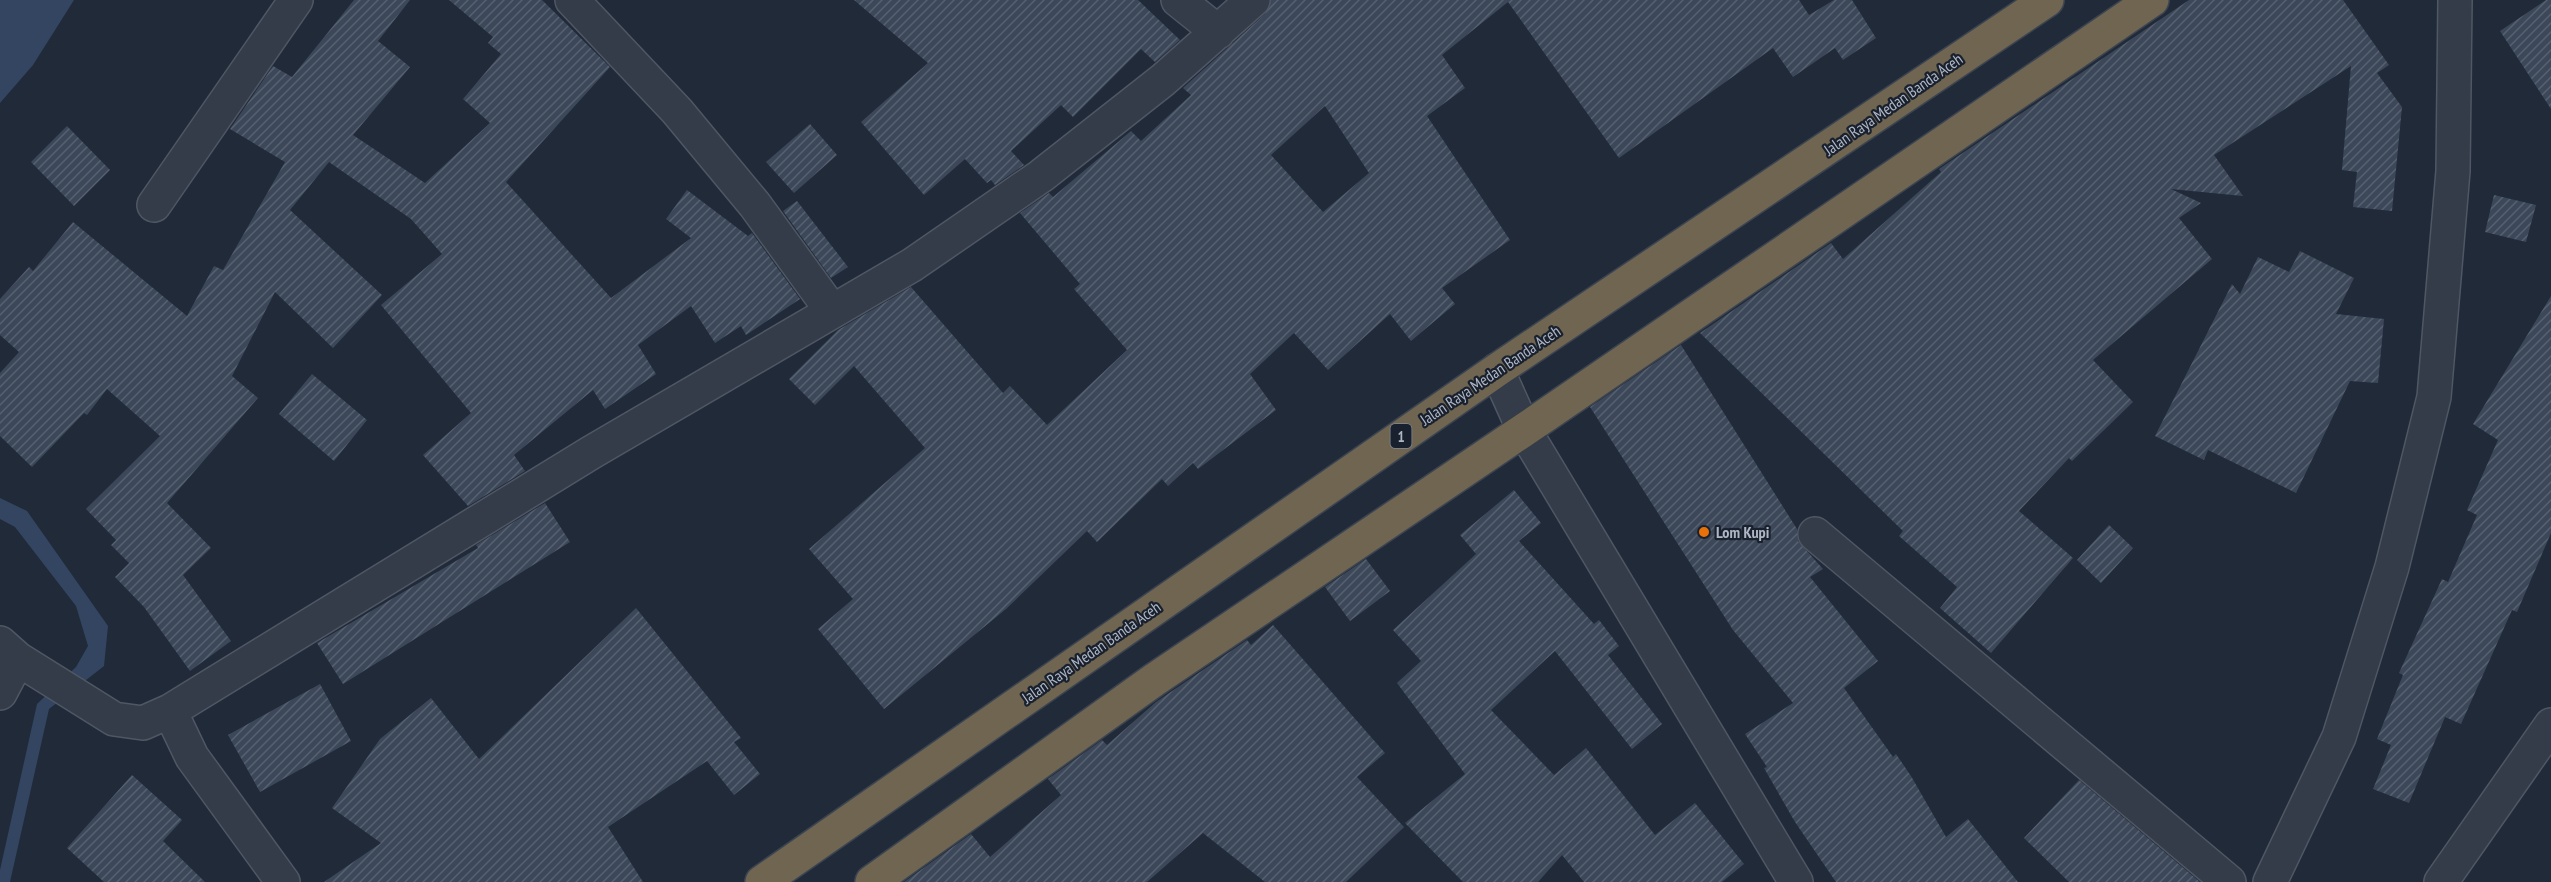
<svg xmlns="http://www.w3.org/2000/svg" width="2551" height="882" viewBox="0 0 2551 882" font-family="'PT Sans Narrow',sans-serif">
<defs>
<pattern id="building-hatch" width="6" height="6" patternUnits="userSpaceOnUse" patternTransform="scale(1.5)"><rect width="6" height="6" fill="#3c4859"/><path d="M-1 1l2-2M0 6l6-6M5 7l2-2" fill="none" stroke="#56606f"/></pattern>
</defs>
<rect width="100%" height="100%" fill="#202a39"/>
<path fill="#344561" d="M0,0H74L33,65L0,103Z
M0,498L27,511L108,626L104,666L49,709L10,882H0V870L37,704L76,667L88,646L76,606L15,527L0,519Z"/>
<path fill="url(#building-hatch)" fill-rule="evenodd" d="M354,0H410L378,41L410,67L353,135L425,183L490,123L463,99L501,54L488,43L493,37L449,0H542L610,67L506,182L611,298L691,238L666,219L687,190L748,236L752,233L800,299L746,335L741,326L715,343L691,306L638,345L656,374L605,409L593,390L514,455L525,471L468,506L423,455L471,413L381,305L442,254L411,219L329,162L290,210L382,295L333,348L275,292L232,376L258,398L167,503L211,548L183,575L231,641L190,671L144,607L115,577L129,563L111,545L116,540L86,509L160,436L107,389L87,415L84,413L32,467L0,436V373L19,352L0,335V299L29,267L33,271L73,222L187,316L214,266L223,270L285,162L230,129L273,66L292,77Z
M854,0H1138L1180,40L1155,62L1141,49L1073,117L1061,105L1011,151L1024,165L995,185L991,180L987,183L965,159L924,195L861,122L928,63Z
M1271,0H1799L1809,15L1834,0H1852L1876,38L1843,60L1835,48L1793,77L1773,48L1619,158L1508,2L1442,55L1465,88L1427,116L1510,240L1442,288L1455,304L1411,341L1390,314L1328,370L1294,333L1250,374L1276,410L1198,469L1193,463L1168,486L1162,479L1097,542L1087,531L1006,609L884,709L818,629L853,599L809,549L925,448L854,366L815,405L789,379L838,330L911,287L1003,393L1010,386L1047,425L1127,350L1074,289L1080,284L1020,213L1049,193L1053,197L1131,131L1141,141L1191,95L1183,88L1265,14ZM1325,106L1369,173L1323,212L1271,155Z
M2189,0H2343L2389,65L2377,73L2402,107L2392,211L2353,207L2357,172L2342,170L2351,66L2214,155L2243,196L2171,189L2201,203L2179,218L2212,259L2093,360L2133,402L2072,461L2069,458L2019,511L2073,558L1991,653L1940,608L1957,587L1899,536L1903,531L1700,333L1831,243L1843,259L1941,172L1939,169Z
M2546,0H2551V109L2500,31Z
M810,124L837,155L794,193L766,162Z
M67,126L110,170L74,206L31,162Z
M2494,195L2536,205L2526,242L2485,232Z
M797,201L848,267L831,278L783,211Z
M2300,251L2354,278L2336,314L2384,319L2378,383L2350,381L2296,493L2208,450L2204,460L2155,436L2232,284L2240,294L2258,257L2289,272Z
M2551,296V533L2517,612L2512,610L2461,724L2445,717L2409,803L2373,789L2391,745L2377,739L2403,675L2399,673L2442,579L2448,582L2477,515L2467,510L2498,440L2473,424Z
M1681,345L1797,529L1798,541L1823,569L1810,577L1878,661L1844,688L1893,757L1896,754L1911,776L1946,837L1968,819L2018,882H1836L1795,822L1764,768L1767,767L1745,734L1793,703L1733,630L1590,407Z
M312,374L367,420L334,461L279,414Z
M1514,490L1541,523L1519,541L1594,624L1599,620L1619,646L1608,655L1662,724L1632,749L1555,651L1491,710L1554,775L1586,748L1655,835L1695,803L1744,864L1722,882H1584L1562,855L1538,882H1463L1405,823L1465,774L1397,683L1421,661L1393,630L1476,554L1460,535Z
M545,503L570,542L343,684L317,643L478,548L476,545Z
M2109,525L2133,548L2101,583L2077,560Z
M1366,559L1390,591L1350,621L1325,587Z
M636,608L741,738L734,742L760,774L734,795L707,761L608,827L643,882H324L381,843L332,808L380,739L431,698L479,759Z
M1273,625L1385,753L1357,777L1404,827L1346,882H1265L1203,833L1147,882H904L971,834L990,857L1061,795L1048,779L1102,740L1107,745L1156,702L1247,640L1251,645Z
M320,684L351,741L260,792L228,735Z
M132,775L182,820L163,841L205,882H104L67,848Z
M2079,780L2200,882H2069L2024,838Z"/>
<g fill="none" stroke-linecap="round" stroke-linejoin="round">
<g stroke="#4f5764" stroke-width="36">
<path id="minor" d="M572,0L677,111L755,205L832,311
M1178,0L1218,32
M154,205L296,0
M1497,370L1524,430L1796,882
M1815,534L2229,882
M0,643L18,659L114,719L143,723L170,711
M0,693L18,659
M283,882L192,757L170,711L592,452L912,265L1041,176L1163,80L1253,0
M2270,882L2339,737L2392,567L2434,397L2453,171L2455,0
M2441,882L2551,725"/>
</g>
<g stroke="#3c4451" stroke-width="36">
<path id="highway" d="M762,882L1497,370L2047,0
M872,882L1154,680L1524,430L2152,0"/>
</g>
<use href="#minor" stroke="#343c49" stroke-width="33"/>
<use href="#highway" stroke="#6f6551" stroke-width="33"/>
</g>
<circle fill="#e8710a" stroke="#1a212e" stroke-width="2" cx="1704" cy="532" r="6"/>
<g text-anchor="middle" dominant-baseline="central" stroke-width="4.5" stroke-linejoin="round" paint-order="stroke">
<rect fill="#1a212e" stroke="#828a98" stroke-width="1.5" x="1390.5" y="424" width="21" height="24" rx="4.5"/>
<g font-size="15" font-weight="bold" fill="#afb7c6">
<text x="1401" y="436">1</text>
</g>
<g font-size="16" fill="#afb7c6" stroke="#1a212e">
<text transform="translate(1893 104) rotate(-35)">Jalan Raya Medan Banda Aceh</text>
<text transform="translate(1490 375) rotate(-34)">Jalan Raya Medan Banda Aceh</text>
<text transform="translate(1091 652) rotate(-35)">Jalan Raya Medan Banda Aceh</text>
</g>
<g font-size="16" font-weight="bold" fill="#afb7c6" stroke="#1a212e" text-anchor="start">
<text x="1716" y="532">Lom Kupi</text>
</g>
</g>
</svg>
